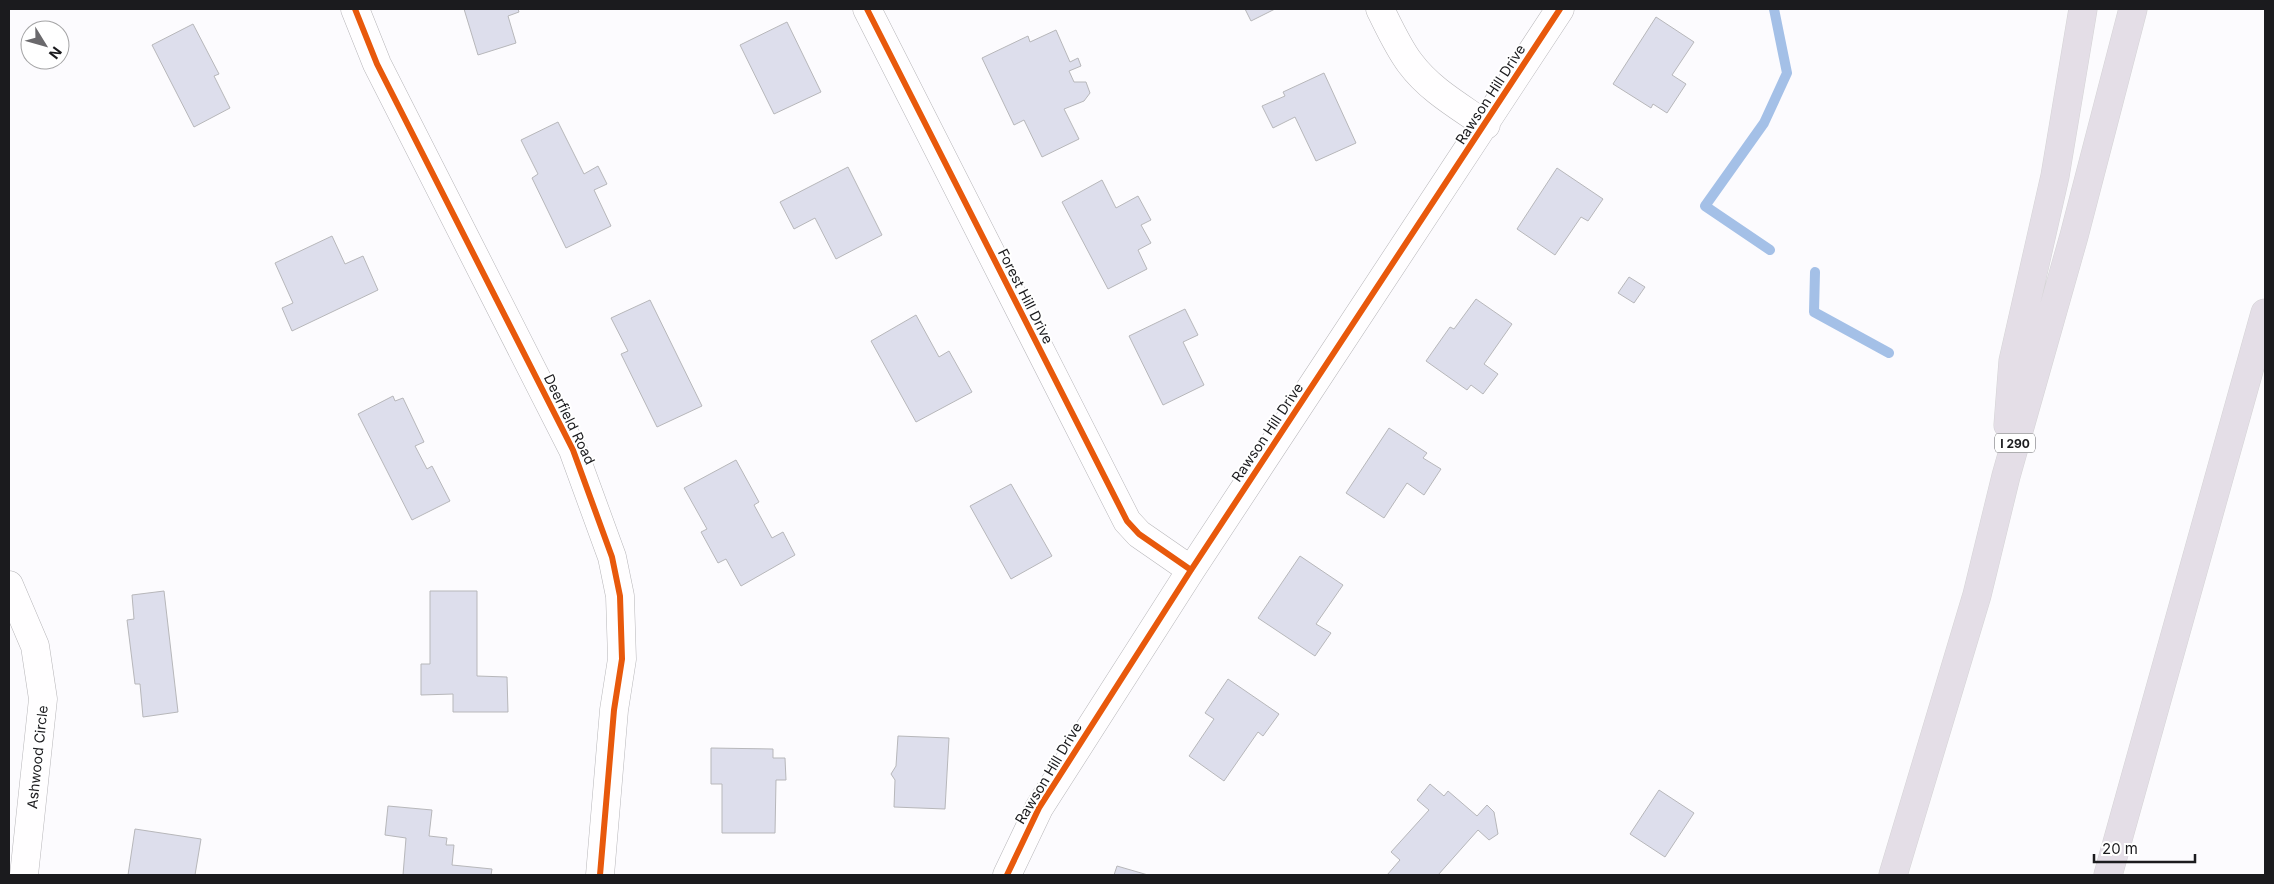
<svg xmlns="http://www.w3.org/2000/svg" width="2274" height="884" viewBox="0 0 2274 884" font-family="Inter,sans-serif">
<rect width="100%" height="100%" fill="#fcfbfe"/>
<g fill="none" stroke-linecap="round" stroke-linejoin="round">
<path stroke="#a4c0e7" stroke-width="10" d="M1770,250L1705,206L1764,123L1787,73L1774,9
M1815,272L1814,312L1889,353"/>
</g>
<path fill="#dddeec" stroke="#b7b7ba" d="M464,9H518L519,12L508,16L516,43L478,55Z
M1245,9H1275L1251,21Z
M1656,17L1694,42L1672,75L1686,84L1667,113L1653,104L1651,108L1613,84Z
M787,22L821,92L774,114L740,45Z
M193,24L219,74L214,76L230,108L194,127L152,45Z
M1056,30L1070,62L1078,58L1081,66L1069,71L1074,82H1086L1090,93L1084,101L1064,109L1079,139L1042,157L1024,120L1014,125L982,58L1028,36L1030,42Z
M1324,73L1356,143L1316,161L1295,117L1273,128L1262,106L1285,96L1283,92Z
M558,122L584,174L598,166L607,184L594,190L611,226L566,248L532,178L538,174L521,140Z
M848,167L882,235L836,259L815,218L794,229L780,202Z
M1557,168L1603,199L1588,221L1581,217L1555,255L1517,229Z
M1102,180L1116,208L1138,196L1151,220L1141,225L1151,243L1138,250L1147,269L1108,289L1062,202Z
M332,236L345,264L363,256L378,290L292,331L282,308L293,303L275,263Z
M1629,277L1645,287L1634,303L1618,293Z
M1476,299L1512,324L1484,364L1498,374L1483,394L1471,385L1467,390L1426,361L1450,327L1454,329Z
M650,300L702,406L657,427L621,354L628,351L611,318Z
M1185,309L1198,335L1183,342L1204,385L1163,405L1129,336Z
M916,315L939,357L949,351L972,392L916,422L871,341Z
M393,396L395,401L403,398L424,442L415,446L427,469L432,466L450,501L412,520L358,414Z
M1389,428L1427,453L1423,458L1441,469L1424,495L1407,483L1384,518L1346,493Z
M736,460L759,502L754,505L772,538L783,532L795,555L741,586L726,559L718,563L701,532L707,529L684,488Z
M1011,484L1052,556L1011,579L970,506Z
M1300,556L1343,585L1316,624L1331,633L1315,656L1258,618Z
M164,591L178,712L143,717L140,684H135L127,620L134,619L132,595Z
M430,591H477V676L507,677L508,712H453V694L421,695V664H430Z
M1228,679L1279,714L1263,736L1258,732L1224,781L1189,756L1214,719L1205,713Z
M898,736L949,738L945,809L894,807L895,780L891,774L896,766Z
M711,748L773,749V758H785L786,780H776L775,833H722V784H711Z
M1430,784L1444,796L1448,791L1477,816L1487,805L1494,812L1498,834L1489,840L1478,830L1438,875H1387L1400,860L1391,852L1429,810L1417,800Z
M1659,790L1694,813L1665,857L1630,834Z
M388,806L432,810L429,836L447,838L446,845H454L452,865L492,869L491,875H403L406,838L385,835Z
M135,829L201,839L195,875H128Z
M1117,866L1148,875H1114Z"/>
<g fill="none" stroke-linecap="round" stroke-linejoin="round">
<g stroke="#b7b6b9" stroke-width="29">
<path id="minor" d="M355,9L377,64L573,450L612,557L620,596L622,659L614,710L600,875
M867,9L1127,521L1139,534L1191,570
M1380,9C1389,27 1398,47 1410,63C1430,90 1459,106 1486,125
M9,585L35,646L43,699L24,875
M1007,875L1039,808L1191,570L1560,9"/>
</g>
<g stroke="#d5d4d6" stroke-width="29">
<path id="motorway" d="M2008,425L2013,361L2055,176L2083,9
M1893,875L1977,595L2006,476L2074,236L2133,9
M2108,875L2265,313"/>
</g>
<use href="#minor" stroke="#fffeff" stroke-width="28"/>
<use href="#motorway" stroke="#e4dee7" stroke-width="28"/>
<g stroke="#fff" stroke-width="9">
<path id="cycleway" d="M355,9L377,64L573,450L612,557L620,596L622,659L614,710L600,875
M867,9L1127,521L1139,534L1191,570
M1007,875L1039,808L1191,570L1560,9"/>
</g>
<use href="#cycleway" stroke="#e8590c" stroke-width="6"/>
</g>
<g text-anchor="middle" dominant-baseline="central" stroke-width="4" stroke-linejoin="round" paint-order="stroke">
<rect fill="#fff" stroke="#5f5f62" stroke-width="1" x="1995" y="433.5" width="40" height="19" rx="4"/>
<g font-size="12" font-weight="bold" fill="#1b1b1e">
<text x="2015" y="443">I 290</text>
</g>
<g font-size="14" fill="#1b1b1e" stroke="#fff">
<text transform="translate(1490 94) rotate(-57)">Rawson Hill Drive</text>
<text transform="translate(1026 296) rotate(63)">Forest Hill Drive</text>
<text transform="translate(570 419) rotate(64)">Deerfield Road</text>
<text transform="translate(1267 432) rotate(-56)">Rawson Hill Drive</text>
<text transform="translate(37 757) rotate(-84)">Ashwood Circle</text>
<text transform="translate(1048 773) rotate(-59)">Rawson Hill Drive</text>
</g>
</g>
<rect width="2274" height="884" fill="none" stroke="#1b1b1e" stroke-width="20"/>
<g transform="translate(45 45) rotate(127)"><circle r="24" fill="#ffffff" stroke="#a4a4a5"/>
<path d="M0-4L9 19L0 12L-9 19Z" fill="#6a696c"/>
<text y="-8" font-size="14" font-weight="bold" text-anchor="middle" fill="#1b1b1e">N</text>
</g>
<path d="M2094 854v8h101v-8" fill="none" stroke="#1b1b1e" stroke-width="2.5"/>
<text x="2102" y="854" font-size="15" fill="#1b1b1e" stroke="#ffffff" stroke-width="4" paint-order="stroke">20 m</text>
</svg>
